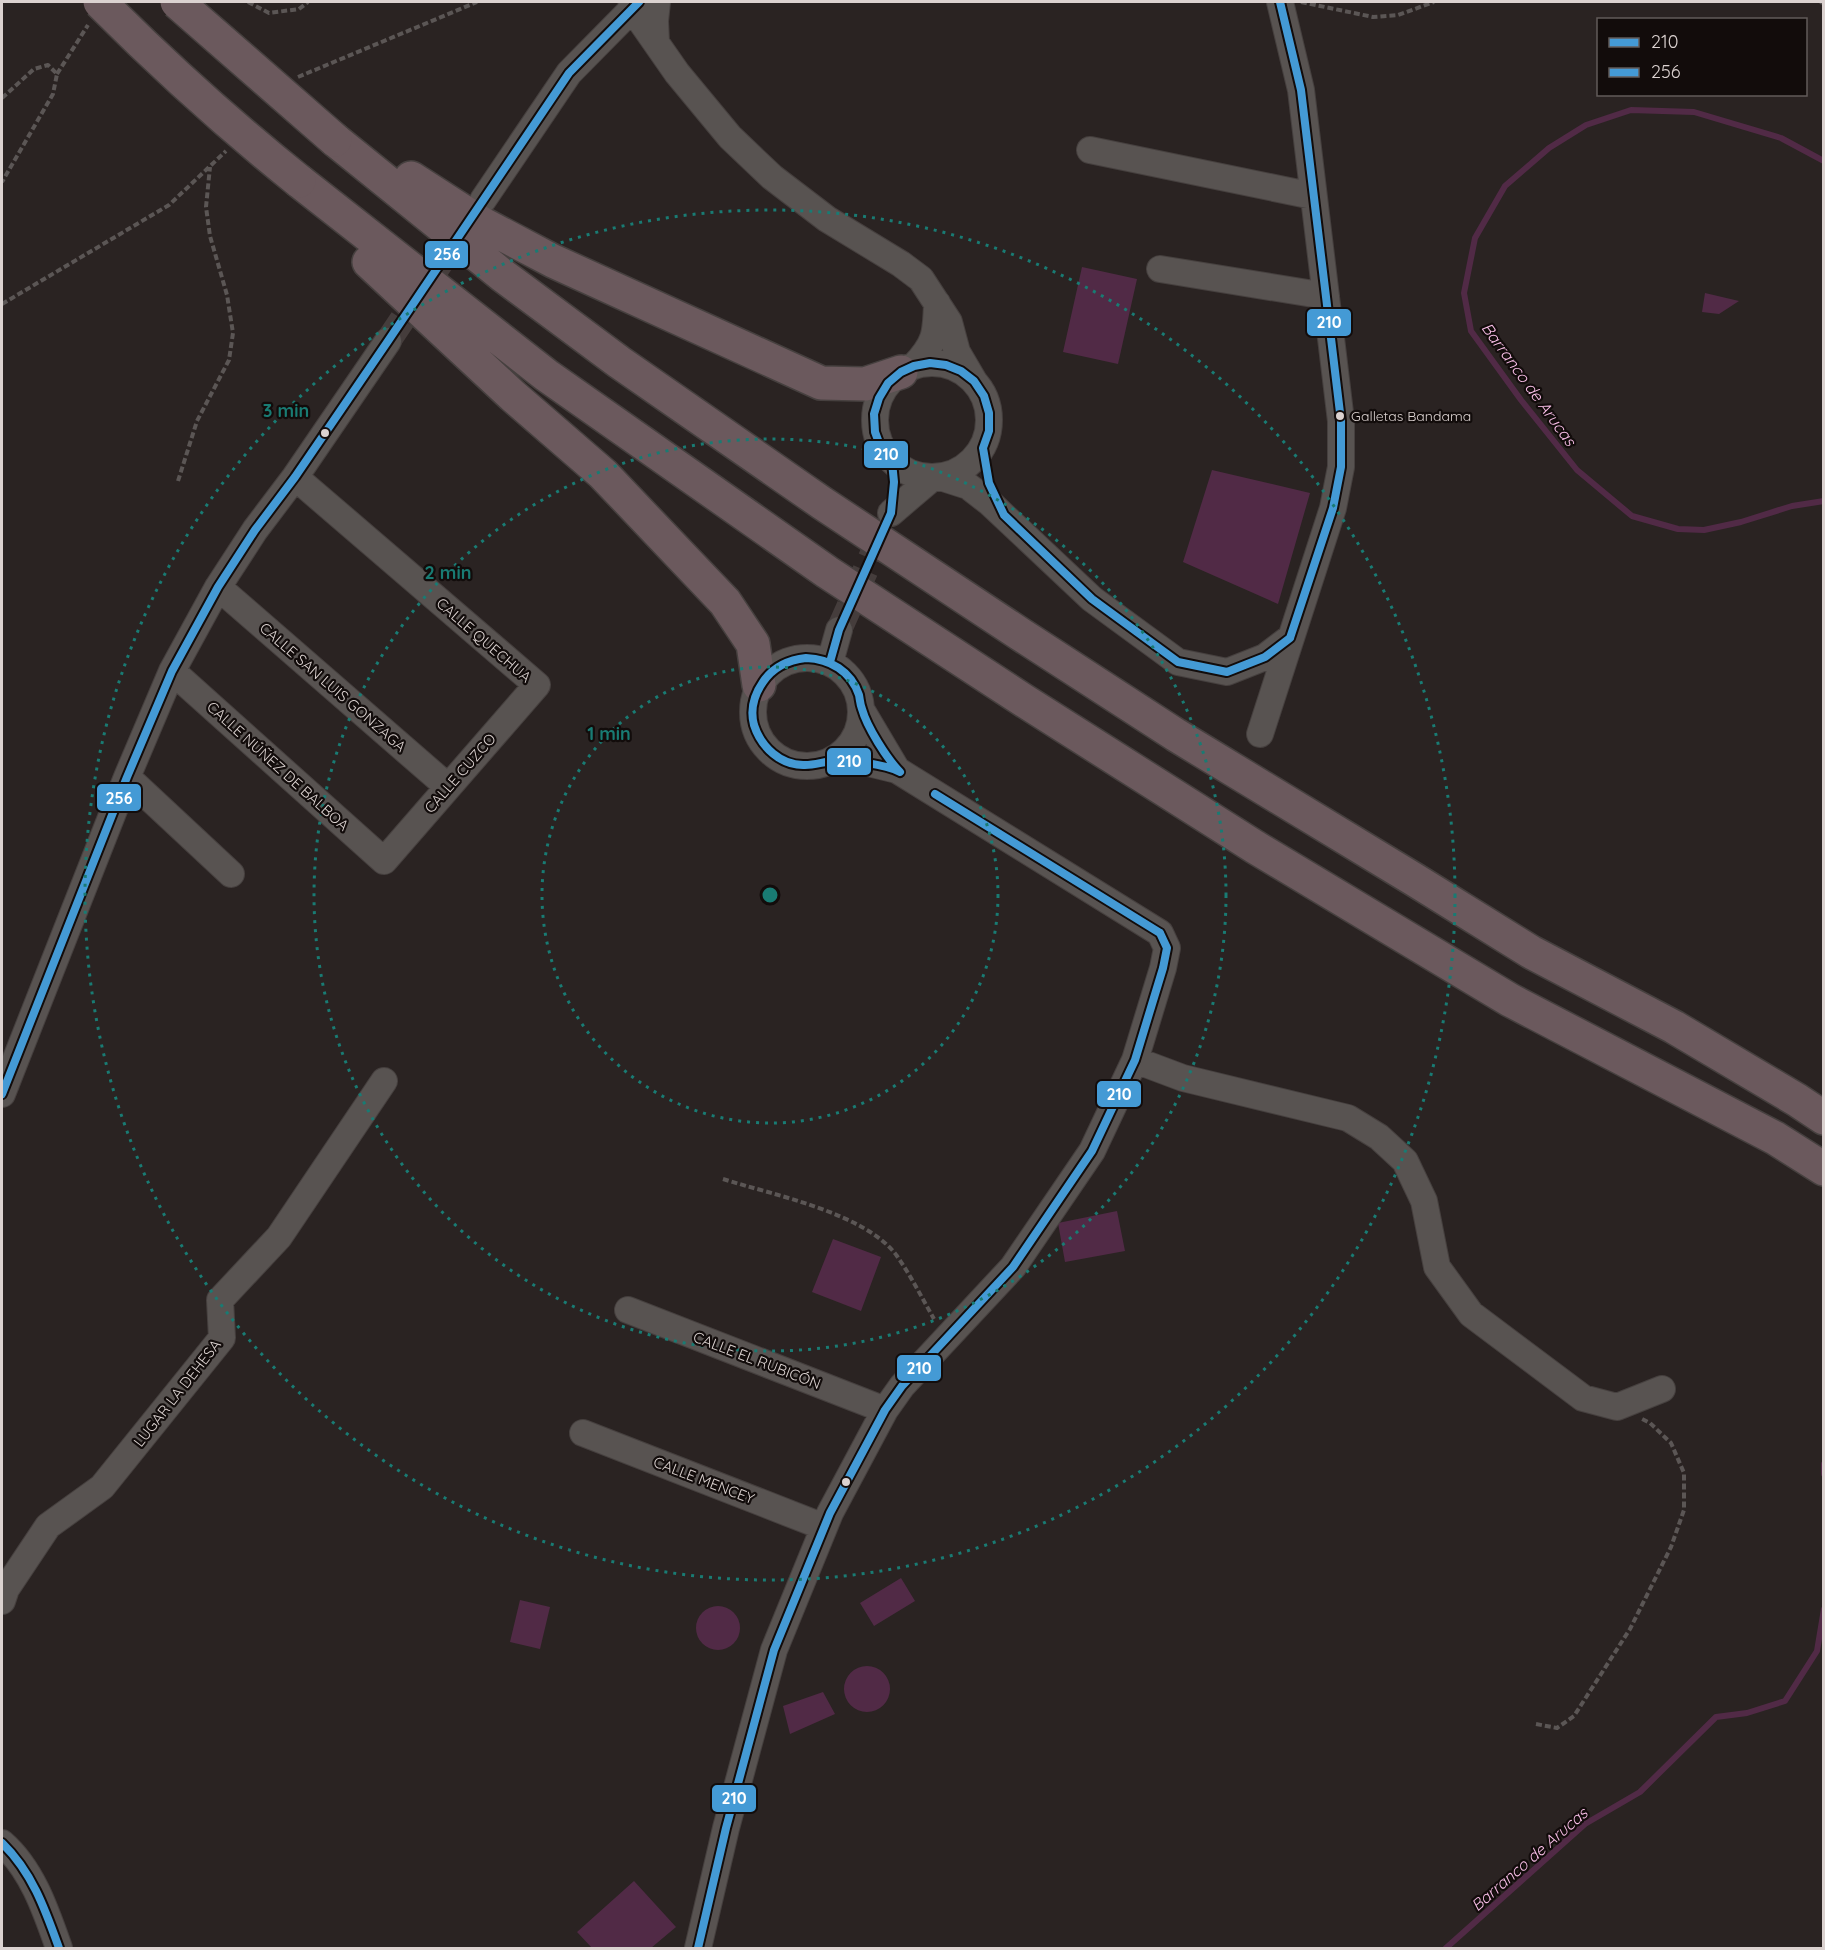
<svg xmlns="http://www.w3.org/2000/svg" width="1825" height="1950" viewBox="0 0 1825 1950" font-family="Quicksand,sans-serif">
<rect width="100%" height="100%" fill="#2a2322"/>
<path fill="#512a46" d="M1082,267L1137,279L1118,364L1063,352Z
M1705,293L1739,301L1719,314L1702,312Z
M1212,470L1310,493L1278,604L1183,562Z
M1117,1211L1125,1251L1065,1262L1058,1223Z
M833,1239L881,1257L861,1311L812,1292Z
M901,1578L915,1601L874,1626L860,1603Z
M520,1600L550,1607L540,1649L510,1642Z
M696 1628a22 22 0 1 1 44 0a22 22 0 1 1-44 0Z
M844 1689a23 23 0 1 1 46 0a23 23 0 1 1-46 0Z
M823,1692L835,1714L790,1734L783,1706Z
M634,1881L676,1927L651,1948H592L577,1932Z"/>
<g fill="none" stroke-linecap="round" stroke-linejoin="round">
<path stroke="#512a46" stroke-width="6" d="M1824,161L1781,138L1694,112L1631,110L1586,125L1549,148L1505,186L1475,238L1464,293L1471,331L1521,400L1577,470L1632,516L1678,529L1704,530L1741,522L1792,506L1824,501
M1824,1464V1474
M1446,1948L1585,1824L1640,1792L1716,1717L1747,1713L1785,1701L1817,1651L1824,1609"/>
<path stroke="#453d3c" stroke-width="26" stroke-dasharray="26 13" stroke-linecap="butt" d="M388,341L467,223
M839,630L886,524"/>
<g stroke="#46403f" stroke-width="28">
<path id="minor" d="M631,7L677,73L730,137L772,177L827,219L901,264L921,279L949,322L957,352L974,381
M656,42L655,21L657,2
M1090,150L1313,196
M483,200L569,73L639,2
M1160,269L1326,296
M875 420a57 57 0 1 1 114 0a57 57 0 1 1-114 0Z
M914,366C936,343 936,333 937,303
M940,477L968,486L990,503L1092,599L1178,662L1227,672L1265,657L1290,638
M891,513L932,478
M218,587L448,787
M753 712a54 54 0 1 1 108 0a54 54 0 1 1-108 0Z
M830,662L839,630
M172,671L384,861L537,685L295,477
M862,711L897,770
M1260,734L1333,508L1341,467V421L1301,90L1280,2
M127,777L231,874
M1135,1060L1183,1078L1348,1118L1379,1137L1405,1161L1424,1201L1437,1267L1471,1314L1583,1398L1617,1407L1662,1389
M2,1094L127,777L172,671L218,587L255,530L295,477L388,341
M628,1310L885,1410
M583,1433L824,1527
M2,1601L6,1589L48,1526L102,1487L222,1338L220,1300L279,1237L384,1081
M2,1843C32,1869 46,1911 59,1948
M698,1948L726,1828L774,1650L830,1513L885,1410L902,1386L1013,1267L1092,1151L1135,1060L1163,968L1167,948L1160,933L897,770L864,762L832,760"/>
</g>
<g stroke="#46403f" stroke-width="36">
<path id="highway" d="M335,140L502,275L619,362L822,503L1020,634L1176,735L1415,880L1531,952L1674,1027L1797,1100L1824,1118
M411,178L481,223L553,261L821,383L865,384L901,372
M299,181L546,375L827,572L1023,700L1255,847L1510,1000L1775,1138L1824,1169
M369,262L513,396L603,474L725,602L753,644L759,685"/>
</g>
<path stroke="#5b5655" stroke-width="4" stroke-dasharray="6 3" stroke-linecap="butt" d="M248,2L269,13L299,9L308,2
M1301,2L1373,17L1398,15L1434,2
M1820,2L1824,3
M57,74L88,25
M298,77L477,2
M2,98L34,69L48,65L57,74L53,94L2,182
M2,304L169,205L226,151
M178,481L197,421L229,360L233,333L227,295L210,236L206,207L210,167
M723,1179C773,1195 866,1213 897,1256C911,1276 922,1298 934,1319
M1536,1724L1557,1728L1574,1716L1630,1629L1671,1547L1684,1510V1473L1671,1443L1650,1423L1642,1419"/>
<use href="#minor" stroke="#585351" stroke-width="26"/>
<use href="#highway" stroke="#6b595d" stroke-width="33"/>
<g stroke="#46403f" stroke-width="36" stroke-linecap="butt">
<path id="highway-bridge" d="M100,2C163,65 229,125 299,181
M177,2L335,140"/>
</g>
<use href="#highway-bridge" stroke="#6b595d" stroke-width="33"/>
<g stroke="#120c0b" stroke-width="12">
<path id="bus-1" d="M1280,2L1301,90L1341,421V467L1333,508L1290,638
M806,658C830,659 851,671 859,695C860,700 860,704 862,709C867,727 887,759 900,772C885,764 850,760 832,761C823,762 814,765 805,765C781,766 761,747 754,725C750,710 754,695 763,682C773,667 788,660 806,658Z
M830,662L839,630L891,513L894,482L892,462L881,448L875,432L874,414L879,398L888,383L901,372L914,366L930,363L946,365L961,371L974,381L984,396L989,413V431L983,448L989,483L1004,515L1092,599L1178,662L1227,672L1265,657L1290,638
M935,794L1160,933
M935,794L1160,933
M830,1513L885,1410L902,1386L1013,1267L1092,1151L1135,1060L1163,968L1167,948L1160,933
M774,1650L830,1513
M774,1650L830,1513
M698,1948L726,1828L774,1650"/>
</g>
<g stroke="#120c0b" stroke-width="12">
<path id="bus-2" d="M2,1094L127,777L172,671L218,587L255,530L295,477L388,341L569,73L639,2
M2,1843C32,1872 45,1909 59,1948"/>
</g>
<use href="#bus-1" stroke="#449ad5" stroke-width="8"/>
<use href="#bus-2" stroke="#449ad5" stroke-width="8"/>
</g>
<g fill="none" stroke="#197b73" stroke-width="3" stroke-dasharray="3 6">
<circle cx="770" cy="895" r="228"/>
<circle cx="770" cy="895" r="456"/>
<circle cx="770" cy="895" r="685"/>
</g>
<g fill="#dbd2d0" stroke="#120c0b" stroke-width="2">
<circle cx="1340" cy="416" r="5"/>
<circle cx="325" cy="433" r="5"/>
<circle cx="846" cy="1482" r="5"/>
</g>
<g text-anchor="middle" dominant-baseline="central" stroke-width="4.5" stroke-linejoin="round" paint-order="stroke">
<g font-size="14" fill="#dbd2d0" stroke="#120c0b" text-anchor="start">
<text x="1351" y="416">Galletas Bandama</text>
</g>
<g font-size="15" fill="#dbd2d0" stroke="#120c0b">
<text transform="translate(484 640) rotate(41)">CALLE QUECHUA</text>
<text transform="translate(333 687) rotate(41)">CALLE SAN LUIS GONZAGA</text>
<text transform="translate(278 766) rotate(42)">CALLE NÚÑEZ DE BALBOA</text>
<text transform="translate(460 773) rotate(-49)">CALLE CUZCO</text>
<text transform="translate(757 1360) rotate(21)">CALLE EL RUBICÓN</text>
<text transform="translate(177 1393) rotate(-52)">LUGAR LA DEHESA</text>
<text transform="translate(704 1480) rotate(21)">CALLE MENCEY</text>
</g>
<g font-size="16" font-style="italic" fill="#f8bee7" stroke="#120c0b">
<text transform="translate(1529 384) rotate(54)">Barranco de Arucas</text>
<text transform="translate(1529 1859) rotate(-41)">Barranco de Arucas</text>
</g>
</g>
<circle cx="770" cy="895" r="9" fill="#197b73" stroke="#120c0b" stroke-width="3"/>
<g font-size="18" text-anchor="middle" font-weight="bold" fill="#197b73" stroke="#120c0b" stroke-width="4.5" stroke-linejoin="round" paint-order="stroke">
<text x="286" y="417">3 min</text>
<text x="448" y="579">2 min</text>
<text x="609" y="740">1 min</text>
</g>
<g stroke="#120c0b" stroke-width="2">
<rect x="424" y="240" width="45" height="29" rx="6" fill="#449ad5"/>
<rect x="1306" y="308" width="46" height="29" rx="6" fill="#449ad5"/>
<rect x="863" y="440" width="46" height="29" rx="6" fill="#449ad5"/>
<rect x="826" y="747" width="46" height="29" rx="6" fill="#449ad5"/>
<rect x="96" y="783" width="46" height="29" rx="6" fill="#449ad5"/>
<rect x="1096" y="1080" width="46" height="28" rx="6" fill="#449ad5"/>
<rect x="896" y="1354" width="46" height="28" rx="6" fill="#449ad5"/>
<rect x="711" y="1784" width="46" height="29" rx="6" fill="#449ad5"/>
</g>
<g font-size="16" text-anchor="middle" font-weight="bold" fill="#fff">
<text x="447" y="260">256</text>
<text x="1329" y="328">210</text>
<text x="886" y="460">210</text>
<text x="849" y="767">210</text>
<text x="119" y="804">256</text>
<text x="1119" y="1100">210</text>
<text x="919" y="1374">210</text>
<text x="734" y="1804">210</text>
</g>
<rect width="1825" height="1950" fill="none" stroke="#dbd2d0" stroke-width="6"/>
<rect x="1597" y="18" width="210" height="78" fill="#120c0b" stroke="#625b5a" stroke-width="1.5"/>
<rect x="1609" y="38" width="30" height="9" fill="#449ad5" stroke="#625b5a" stroke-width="1.5"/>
<text x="1651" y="48" font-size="18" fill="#dbd2d0">210</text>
<rect x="1609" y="68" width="30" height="9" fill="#449ad5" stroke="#625b5a" stroke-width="1.5"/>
<text x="1651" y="78" font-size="18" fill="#dbd2d0">256</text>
</svg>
